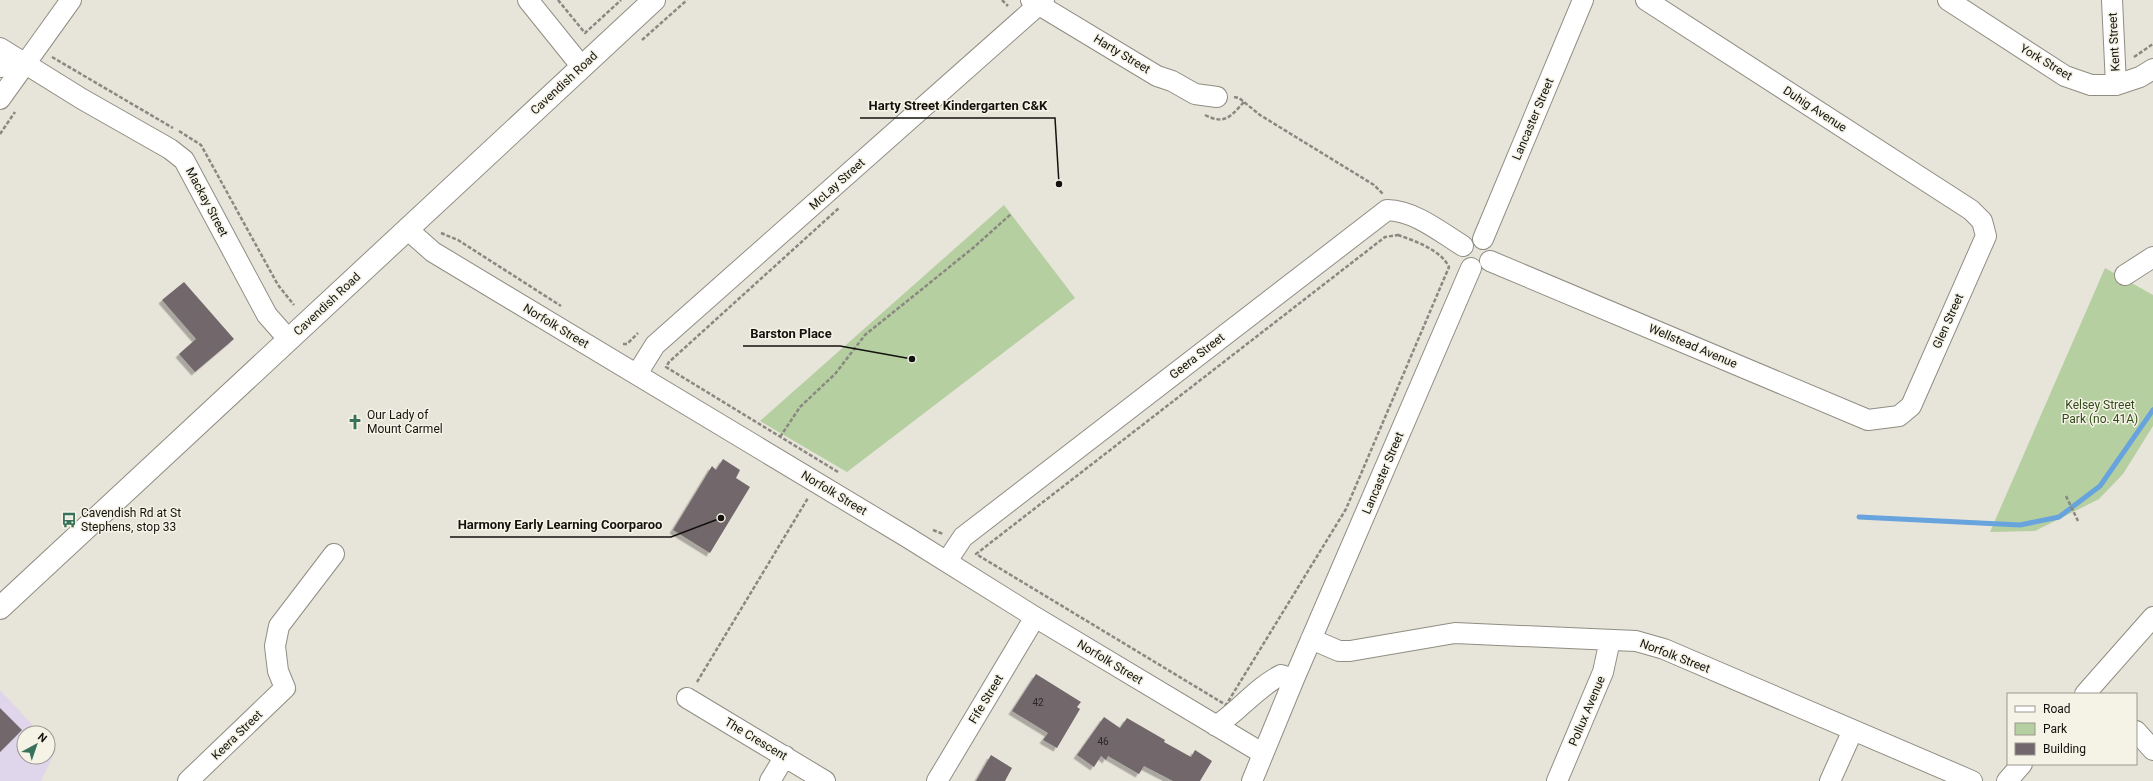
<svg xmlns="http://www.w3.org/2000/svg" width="2153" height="781" viewBox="0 0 2153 781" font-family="Roboto,sans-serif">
<defs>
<filter id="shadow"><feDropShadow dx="-3.5" dy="3.5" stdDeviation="0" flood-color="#0004"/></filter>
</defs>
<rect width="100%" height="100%" fill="#e7e4d9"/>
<path fill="#dfd6eb" d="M0,690L40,733H24V757H48V741L56,750L41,781H0Z"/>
<path fill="#b5cfa1" d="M1004,205L1075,298L847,472L760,421Z
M2105,268L2153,295V426L2123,474L2099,499L2035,531L1990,532Z"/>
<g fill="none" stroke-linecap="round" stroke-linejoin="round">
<path stroke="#67a3dd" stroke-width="5" d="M1859,517L2020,525L2059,517L2100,486L2153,410"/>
</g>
<path fill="#72676c" filter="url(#shadow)" d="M184,282L234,339L195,372L179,354L196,339L162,300Z
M723,459L740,470L736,478L750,487L710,553L673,530L712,466L716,470Z
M1036,674L1081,702L1077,707L1080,709L1057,748L1043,740L1048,733L1012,711Z
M0,708L22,730L0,752Z
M1104,717L1120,728L1127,718L1165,740L1164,742L1191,757L1195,750L1212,761L1200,781H1173L1144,766L1139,774L1108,756L1106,760L1101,756L1094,767L1077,755Z
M991,755L1012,768L1005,781H976Z"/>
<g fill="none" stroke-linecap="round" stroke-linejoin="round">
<g stroke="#908d83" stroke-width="22">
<path id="minor" d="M528,0L582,67
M1031,0L1157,76L1172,81L1195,94L1217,97
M1948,0L2065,76L2091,85H2116L2140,77L2153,69
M2112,0L2116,85
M0,48L82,99L170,149L184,160L267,315L289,340
M0,67L25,64
M0,99L71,0
M407,229L433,252L907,537L1035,617L1262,753
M1483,239L1583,0
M1490,261L1868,420L1899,416L1911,406L1986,236L1982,221L1971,210L1646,0
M2125,275L2153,257
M637,374L655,345L1044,0
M947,561L963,537L1387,210C1415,211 1439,231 1463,246
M1311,639L1339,651H1350L1455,633L1636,641L1664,649L1972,781
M2085,694L2153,617
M687,698L825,781
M1216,726C1239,711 1256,688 1281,675L1294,679
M2136,731L2153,750
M188,781L285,688L278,671L275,646L279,626L334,554
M770,781L785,756
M937,781L1035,617
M1252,781L1294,679L1471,268
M1557,781L1603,672L1610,640
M1830,781L1853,730
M2007,781L2022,764"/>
</g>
<g stroke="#908d83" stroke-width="24">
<path id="major" d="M0,608L654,0"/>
</g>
<path stroke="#8a8880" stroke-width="2.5" stroke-dasharray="4 2" stroke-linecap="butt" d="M558,0L585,33L621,0
M1002,0L1008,6
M642,40L687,0
M52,57L173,128
M2134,57L2153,44
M1234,97L1239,98L1260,115L1374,185L1383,194
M1205,115C1225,125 1230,117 1244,102
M179,131L201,145L278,285L294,305
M0,134L15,112
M441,233L458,240L561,306
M1398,235C1415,241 1441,250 1449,267L1346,509L1226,705L976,554L1385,237Z
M623,344H627L638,333
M780,437L800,407L835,374L865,335L973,248L1011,214
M838,472L666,367L669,362L839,208
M2066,496L2078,521
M933,530L943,534
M697,682L808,498"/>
<use href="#minor" stroke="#fff" stroke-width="20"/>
<use href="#major" stroke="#fff" stroke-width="22"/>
</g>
<defs>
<g id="church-bare" transform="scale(1.2)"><path d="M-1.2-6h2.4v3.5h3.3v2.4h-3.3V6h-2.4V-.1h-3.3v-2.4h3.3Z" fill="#39725a" stroke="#f5f2e6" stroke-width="2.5" paint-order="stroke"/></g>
<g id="bus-bare" transform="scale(1.2)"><path d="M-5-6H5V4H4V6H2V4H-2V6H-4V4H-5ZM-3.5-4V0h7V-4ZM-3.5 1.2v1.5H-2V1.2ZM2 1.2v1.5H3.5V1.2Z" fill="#39725a" stroke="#f5f2e6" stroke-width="2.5" paint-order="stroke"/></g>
</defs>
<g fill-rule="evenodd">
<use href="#church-bare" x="355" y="422"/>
<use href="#bus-bare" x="69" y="520"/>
</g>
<g text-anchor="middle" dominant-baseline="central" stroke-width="3" stroke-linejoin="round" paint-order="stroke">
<g font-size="10" fill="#2b2726">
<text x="1038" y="702">42</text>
<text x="1103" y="741">46</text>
</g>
<g font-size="12" fill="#13120e" stroke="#f5f2e6">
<text transform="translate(2114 42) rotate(-93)">Kent Street</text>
<text transform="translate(1122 54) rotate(31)">Harty Street</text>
<text transform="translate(2046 62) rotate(31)">York Street</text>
<text transform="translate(564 83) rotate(-43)">Cavendish Road</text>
<text transform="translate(1815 109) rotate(33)">Duhig Avenue</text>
<text transform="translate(1533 119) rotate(-67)">Lancaster Street</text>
<text transform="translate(837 184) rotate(-42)">McLay Street</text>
<text transform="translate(207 202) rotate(62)">Mackay Street</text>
<text transform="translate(327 304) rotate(-43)">Cavendish Road</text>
<text transform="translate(1948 321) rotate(-66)">Glen Street</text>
<text transform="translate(556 326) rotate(31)">Norfolk Street</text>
<text transform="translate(1693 346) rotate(23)">Wellstead Avenue</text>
<text transform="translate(1197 356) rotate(-38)">Geera Street</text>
<text transform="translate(1383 473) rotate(-67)">Lancaster Street</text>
<text transform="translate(834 493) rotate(31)">Norfolk Street</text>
<text transform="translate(1675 656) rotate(21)">Norfolk Street</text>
<text transform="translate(1110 662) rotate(31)">Norfolk Street</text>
<text transform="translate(986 699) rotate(-59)">Fife Street</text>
<text transform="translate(1587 711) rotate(-67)">Pollux Avenue</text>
<text transform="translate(237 735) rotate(-44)">Keera Street</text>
<text transform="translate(756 739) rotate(31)">The Crescent</text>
</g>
<g font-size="12" fill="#324b19" stroke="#f5f2e6">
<text x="2100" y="405">Kelsey Street<tspan x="2100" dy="14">Park (no. 41A)</tspan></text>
</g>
<g font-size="12" fill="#13120e" stroke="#f5f2e6" text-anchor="start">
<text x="367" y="415">Our Lady of<tspan x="367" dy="14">Mount Carmel</tspan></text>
<text x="81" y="513">Cavendish Rd at St<tspan x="81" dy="14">Stephens, stop 33</tspan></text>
</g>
</g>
<path fill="none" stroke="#13120e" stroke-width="1.5" d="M1059 184L1055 118H860M912 359L840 346H743M721 518L671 537H450"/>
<g fill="#13120e" stroke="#f5f2e6" stroke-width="1.5">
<circle cx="1059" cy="184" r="4"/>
<circle cx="912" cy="359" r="4"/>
<circle cx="721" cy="518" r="4"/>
</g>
<g font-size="13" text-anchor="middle" font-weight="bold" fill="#13120e" stroke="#f5f2e6" stroke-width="3" stroke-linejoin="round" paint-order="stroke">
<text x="958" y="110">Harty Street Kindergarten C&amp;K</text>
<text x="791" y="338">Barston Place</text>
<text x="560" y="529">Harmony Early Learning Coorparoo</text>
</g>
<rect x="2007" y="693" width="130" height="72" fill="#f5f2e6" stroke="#9b9890"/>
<rect x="2015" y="706" width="20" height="6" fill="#ffffff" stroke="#9b9890"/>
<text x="2043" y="713" font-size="12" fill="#13120e">Road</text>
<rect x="2015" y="723" width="20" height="12" fill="#b5cfa1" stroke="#9b9890"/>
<text x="2043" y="733" font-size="12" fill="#13120e">Park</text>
<rect x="2015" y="743" width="20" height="12" fill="#72676c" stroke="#9b9890"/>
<text x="2043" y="753" font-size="12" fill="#13120e">Building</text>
<g transform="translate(36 745) rotate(40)"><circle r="19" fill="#f5f2e6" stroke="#9b9890"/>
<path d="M0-3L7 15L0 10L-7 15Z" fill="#39725a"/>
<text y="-6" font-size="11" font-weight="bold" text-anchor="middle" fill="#13120e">N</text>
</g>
</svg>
